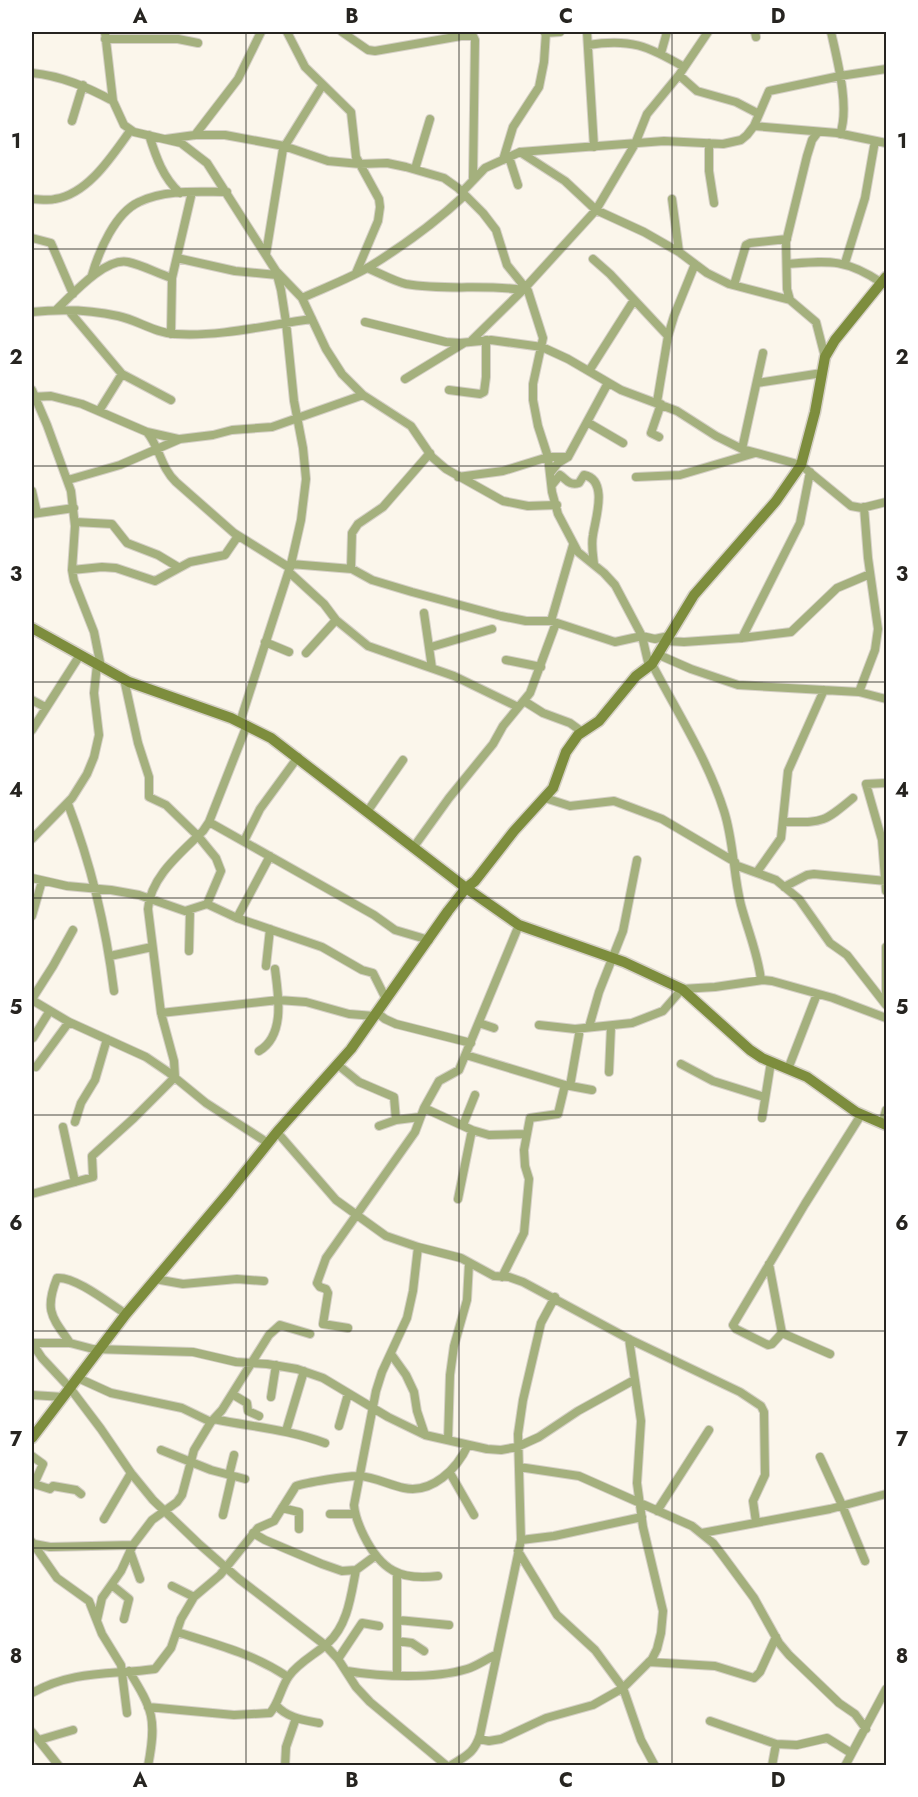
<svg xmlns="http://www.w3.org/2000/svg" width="918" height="1797" viewBox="0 0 918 1797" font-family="Jost,sans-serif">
<rect width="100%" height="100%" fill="#fbf6eb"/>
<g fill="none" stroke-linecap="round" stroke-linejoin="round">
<g stroke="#d5d0c6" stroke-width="10">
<path id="street" d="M105,32L113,101L124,125L134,132L181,143L207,163L276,271L281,290L286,322L294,401L303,448L306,479L301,520L291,564L240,722
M287,32L305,67L351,112L356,157L379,199L380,207L378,221L356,273
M342,32L368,50L375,51L461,36H473L475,40L473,178
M587,32L594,147
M755,32L756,37
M831,32C837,59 850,107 840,134
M545,33L560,32
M105,39H178L198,43
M588,45C630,38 648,46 684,67
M661,53L667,32
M32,73C62,76 87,87 113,101
M679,75L697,91L736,102L759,114
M72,121L83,85
M754,126L837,133L886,143
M149,135C156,157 163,178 180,193
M195,135L238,79L261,32
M166,139L195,135H225L284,146L328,161L360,164L387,163L406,167L444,178L458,188L483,213L496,230L507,265L528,291L543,338L533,384V400L538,426L548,457L552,492L558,514L578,552L604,573L615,585L642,636L649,666
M709,143V171L714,203
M520,152L565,181L596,210L644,232L679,252L707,273L729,284L790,300L816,322L825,357
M509,157L518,185
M503,160L513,127L539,87L544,62L546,32
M415,169L430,119
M462,192L485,168L520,152L664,141L723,144L741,140L747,135L754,126L769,91L840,76L886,69
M32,199C39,199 48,201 55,199C88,194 112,156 130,131
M672,199L679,252
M32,238L51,243L73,294
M266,254L283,149L322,86
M177,258L235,271L277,275
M593,259L610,274L668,336
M845,263L865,198L875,141
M787,264C828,261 845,258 882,283
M367,268C380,273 393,281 406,284C445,291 485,284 523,290
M277,272L302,298L326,349L342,374L363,395L411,426L432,457L446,469L503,501L528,506L557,505
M92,275C99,251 115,213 139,202C165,189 198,192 227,192
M734,285L746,245L750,243L787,239
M302,298C324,288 348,279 369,267C403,246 436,222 465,195
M790,300L787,289L786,242L807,156L812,140L818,132
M56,310C71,296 105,257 128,262C143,265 158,274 172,278
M69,311L122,374L171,400
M32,312C60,309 91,310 118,316C138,320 154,333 175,334C220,337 267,325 312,319
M365,322L446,342L460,343L491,340L542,347L568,359L621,390L677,411L716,436L742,449L801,465L851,506L862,508L886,502
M171,334L172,278L192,192
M472,340L523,290L596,210L635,144L647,114L679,75L708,32
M589,371L634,300
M405,379L464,343
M757,383L822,373
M32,390L47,425L71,491L75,526L72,570L74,581L94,632L101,667
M449,390L480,394L484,392L486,377V340
M32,397L51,396L82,404L147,432L178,439
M657,402L668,336L674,316L695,264
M99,411L122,374
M587,422L623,443
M147,432C160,448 161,468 176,482L234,533L290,568
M659,437L651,433L661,404
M742,449L763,353
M551,472L558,463L568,457L608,383
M458,477L503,471L548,457H568
M636,477L680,475L755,453
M68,480L120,465L180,439L213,435L232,430L272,427L363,395
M552,485L560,475C566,479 569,486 579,483L584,475C609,480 595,520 593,535C591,545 593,555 594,564
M32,491L37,513
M32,514L74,508
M75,522L112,524L127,543L158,555L178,567
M291,564L352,569L372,580L412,592L501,616L526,621H551L615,642L642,636L655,639L669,636
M351,568L352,533L358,524L383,507L430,453
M72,570L102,567L116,568L155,581L190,562L225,555L238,536
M289,572L324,604L336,620L368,646L454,676L518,707
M424,613L432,668
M551,621L573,545
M742,638L800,523L810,472
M667,641L684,642L742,638L791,632L837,588L870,574
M265,642L289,652
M431,647L492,629
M306,653L336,620
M659,655L691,669L738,685L859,692L886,699
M506,660L541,667
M652,664C677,712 708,760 724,811C734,842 733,874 741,905C748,931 758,954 761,980
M859,692L875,650L878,629L868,558L864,507
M32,700L45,707
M524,701L543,713L570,723L581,731
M32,730L80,655
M886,783L866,784L882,840L886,891
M545,798L570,806L614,801L662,819L735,862
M68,804C91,864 106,927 114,991
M367,812L403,760
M209,822L374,915L395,930L429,940
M783,822C823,822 822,824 853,798
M32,839L72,798L87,774L94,757L99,735L94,693L97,665
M244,841L260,809L298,757
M413,848L449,798L493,744L503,726L530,693L556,623
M735,865L776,880L799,899L830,943L847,955L886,1005
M757,872L781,838L788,771L824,690
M32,878L67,886L111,890L139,895L185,911L207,904L221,871L216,858L198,836L166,805L149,797V777L138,743L124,679
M784,887L807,875L814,874L886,881
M207,904L237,918L322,947L362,970L373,973L386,999
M32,916L42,881
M237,918L270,856
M886,947V992
M189,951L190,911
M110,956L152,947
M266,966L270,929
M32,999L53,966L73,930
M32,1000L69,1022L146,1057L168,1072L206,1103L268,1143
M376,1012L385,1019L396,1024L471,1043
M161,1013L278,1000L306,1002L349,1014L374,1016
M479,1023L494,1028
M539,1025L575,1029L632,1023L663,1011L682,989L715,987L763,980L772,981L833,998L886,1018
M589,1027L599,992L623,931L637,860
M33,1038L49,1012
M259,1051C286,1035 278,994 275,969
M466,1055L565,1085L592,1090
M681,1064L713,1081L764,1097
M338,1065L359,1082L394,1097L396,1120
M36,1067L69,1022
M788,1069L817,994
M609,1072L611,1027
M570,1086L580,1029
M424,1108L472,1130L489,1135L526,1134
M762,1118L771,1062
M75,1122L81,1103L95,1080L107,1039
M882,1124L886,1110
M463,1125L475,1095
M379,1126L396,1120L420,1117
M63,1127L75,1182
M277,1132L336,1200L386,1236L418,1247L461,1258L494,1276L509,1277L523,1282L629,1339L740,1392L761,1406L764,1412L765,1475L753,1501L756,1522
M32,1194L93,1177L92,1156L134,1118L175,1077L174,1061L161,1013L148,909C150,877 182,852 203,831L209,822L247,725
M458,1199L472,1130
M418,1247L413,1291L407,1318L382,1372L376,1391L354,1505C355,1517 359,1526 364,1536C381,1570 400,1581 438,1576
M769,1264L782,1333
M502,1277L524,1233L529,1179L525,1166L524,1150L530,1118L558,1114L565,1085
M155,1279L183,1284L237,1279L264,1281
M348,1328L323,1324L328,1293L326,1289L320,1287L317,1283L326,1258L415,1132L424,1108L439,1081L459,1070L519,925
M32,1343H70L93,1349L193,1352L236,1362L267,1364L297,1369L323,1378L388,1417L425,1435L487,1449L501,1450L517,1447L539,1437L578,1411L634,1380
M32,1343L42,1358L70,1388L101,1429L131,1473L153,1500L199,1544L239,1579L325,1645L338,1659L356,1687L370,1702L447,1766
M70,1343C52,1317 44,1311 57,1278C75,1276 110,1304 126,1314
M391,1354L406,1375L414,1392L417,1411L425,1435
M830,1354L782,1333L772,1344L768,1345L736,1329L733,1325L805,1204L861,1115
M78,1378L111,1393L182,1408L211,1422
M232,1394L247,1403L248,1411L259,1416
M32,1395L63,1397
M271,1397L276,1365
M214,1419C252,1427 287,1429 325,1443
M339,1426L348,1394
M286,1431L304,1371
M448,1440L450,1375L454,1346L467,1300L469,1263
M161,1450L211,1470L245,1479
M32,1456L43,1464L34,1484L50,1489L53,1486L76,1490L81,1494
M820,1457L842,1505L865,1561
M519,1467L579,1476L692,1526L713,1543L723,1556L754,1598L779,1643L789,1655L839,1703L855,1714L866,1729
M450,1473L474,1515
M229,1475L234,1455
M282,1508L299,1512V1529
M657,1511L709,1430
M330,1514H354
M223,1515L232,1476
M104,1519L131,1473
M253,1533L265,1540L322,1564L342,1571L356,1570
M702,1533L830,1509L886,1494
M521,1540L554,1536L642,1517
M32,1542L57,1578L89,1601L102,1634L121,1665L127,1713
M34,1544L50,1547L133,1545
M130,1551L140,1579
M518,1551L557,1615L595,1650L623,1688L641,1740L655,1766
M113,1586L129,1599L124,1619
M172,1586L194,1597
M97,1620L102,1598L121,1571L133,1545L152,1520L177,1502L182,1495L194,1450L211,1422L222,1410L269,1335L280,1325L310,1334
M398,1620L449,1625
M177,1632C217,1645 252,1653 288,1677
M397,1641L412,1643L424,1651
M338,1659L362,1623L379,1626
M649,1662L715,1666L754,1678L760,1672L776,1637
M129,1671C153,1710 157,1719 148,1766
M347,1671C382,1677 434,1679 467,1669C477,1666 486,1659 496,1655
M397,1676V1574
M32,1693C73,1670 111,1675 155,1669L171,1648L181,1619L194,1597L220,1575L258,1528L274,1521L296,1486C305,1483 349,1475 359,1476C375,1477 389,1485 404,1488C432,1494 457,1469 468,1445
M276,1705C287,1718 304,1720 319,1723
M148,1707L234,1715L270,1713C279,1703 281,1687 289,1676C299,1662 316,1654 328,1643C348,1625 351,1595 356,1570L375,1556
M710,1721L776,1744L797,1745L827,1738L851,1753
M32,1732L59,1766
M479,1739L489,1741L501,1739L546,1718L593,1705L623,1688L652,1659L657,1649L661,1633L663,1611L643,1527L637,1483L641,1421L629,1339
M39,1740L73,1730
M285,1766L286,1747L296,1718
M450,1766C465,1756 474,1754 480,1735L521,1540L518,1434L523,1400L541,1323L555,1297
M772,1766L776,1744
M845,1766L886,1689"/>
</g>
<g stroke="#d5d0c6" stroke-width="13">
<path id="secondary" d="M32,628L129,682L231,718L271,738L466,888L519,925L624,962L682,989L750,1050L762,1058L807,1077L856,1112L886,1125
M32,1438L126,1314L229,1192L277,1132L351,1049L448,911L466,888L475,881L514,831L553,788L566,752L578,735L599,721L636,676L652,664L694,595L776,501L801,465L815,412L825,357L835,340L886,277"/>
</g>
<use href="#street" stroke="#a4b07d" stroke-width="8"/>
<use href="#secondary" stroke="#7d8d3d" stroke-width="10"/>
</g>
<path fill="none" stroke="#262420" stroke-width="1.5" stroke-opacity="0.55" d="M246,32V1766M459,32V1766M672,32V1766M32,249H886M32,466H886M32,682H886M32,898H886M32,1115H886M32,1331H886M32,1548H886"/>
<rect width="918" height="1797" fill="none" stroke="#ffffff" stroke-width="66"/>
<rect x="33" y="33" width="852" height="1731" fill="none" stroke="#262420" stroke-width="2"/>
<g font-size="20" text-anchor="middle" font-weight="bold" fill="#262420">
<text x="140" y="23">A</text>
<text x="352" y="23">B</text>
<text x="566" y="23">C</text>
<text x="778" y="23">D</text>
<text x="16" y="148">1</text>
<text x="902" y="148">1</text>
<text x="16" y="364">2</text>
<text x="902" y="364">2</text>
<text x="16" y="581">3</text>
<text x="902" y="581">3</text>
<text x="16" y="797">4</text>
<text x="902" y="797">4</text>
<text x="16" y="1014">5</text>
<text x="902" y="1014">5</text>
<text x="16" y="1230">6</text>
<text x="902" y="1230">6</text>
<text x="16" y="1446">7</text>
<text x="902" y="1446">7</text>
<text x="16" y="1663">8</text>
<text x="902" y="1663">8</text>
<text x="140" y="1787">A</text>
<text x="352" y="1787">B</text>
<text x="566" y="1787">C</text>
<text x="778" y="1787">D</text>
</g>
</svg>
